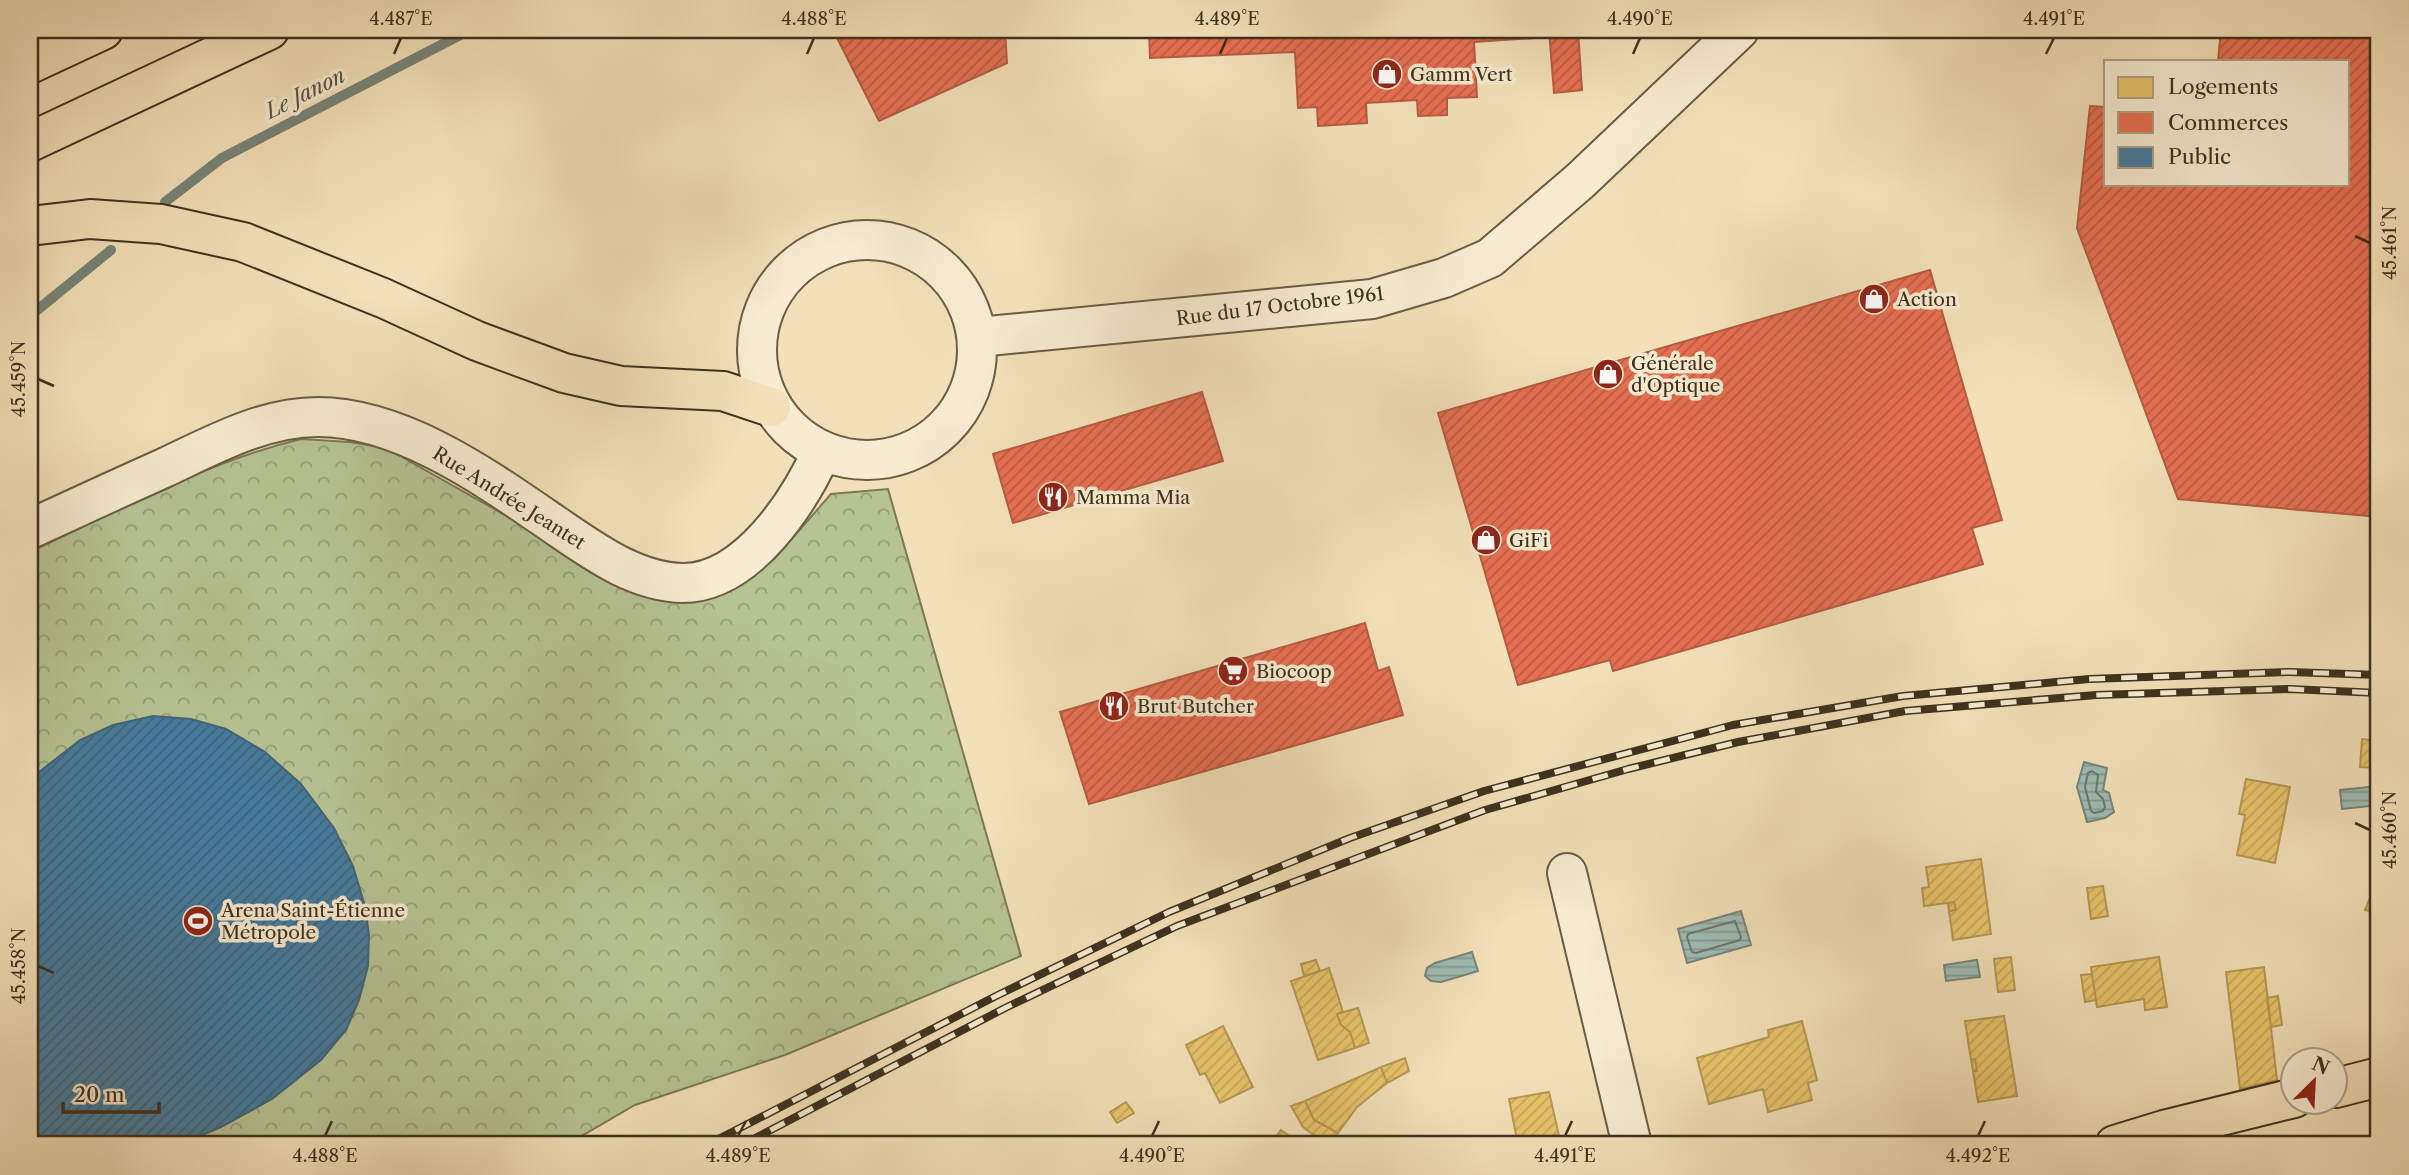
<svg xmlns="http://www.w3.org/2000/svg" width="2409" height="1175" viewBox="0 0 2409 1175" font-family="'Libre Caslon Text',serif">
<defs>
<pattern id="park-crowns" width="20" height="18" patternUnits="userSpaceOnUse" patternTransform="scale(1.75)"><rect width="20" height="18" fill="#b6c393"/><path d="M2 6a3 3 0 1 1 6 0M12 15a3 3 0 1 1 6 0" fill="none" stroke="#959f77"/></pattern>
<pattern id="water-rules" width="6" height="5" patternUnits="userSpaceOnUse" patternTransform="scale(1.75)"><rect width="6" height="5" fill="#9dbcb5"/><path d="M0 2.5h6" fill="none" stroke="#819993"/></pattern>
<pattern id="homes-hatch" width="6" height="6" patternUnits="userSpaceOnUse" patternTransform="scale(1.75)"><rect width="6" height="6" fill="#e9c46a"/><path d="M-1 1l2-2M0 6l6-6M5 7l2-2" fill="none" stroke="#c9a95b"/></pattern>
<pattern id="shops-hatch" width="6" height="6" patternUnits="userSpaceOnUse" patternTransform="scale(1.75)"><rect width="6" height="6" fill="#e76f51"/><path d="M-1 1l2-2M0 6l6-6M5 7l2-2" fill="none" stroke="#bd5c43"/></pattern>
<pattern id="public-hatch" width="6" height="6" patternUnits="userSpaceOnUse" patternTransform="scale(1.75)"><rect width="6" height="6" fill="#457b9d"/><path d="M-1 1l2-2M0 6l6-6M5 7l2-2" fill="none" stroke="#3b657f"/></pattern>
</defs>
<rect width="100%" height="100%" fill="#f3e0b8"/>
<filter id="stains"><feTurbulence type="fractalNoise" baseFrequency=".00286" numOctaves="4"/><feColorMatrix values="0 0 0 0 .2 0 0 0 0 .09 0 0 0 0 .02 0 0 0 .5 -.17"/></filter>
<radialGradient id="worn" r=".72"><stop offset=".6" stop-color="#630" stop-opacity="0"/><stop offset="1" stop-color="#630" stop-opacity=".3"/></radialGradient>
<path fill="url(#park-crowns)" stroke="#7a7a58" stroke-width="2" d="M301,439L350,442L386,448L606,572L741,583L775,558L831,494L888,489L1021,956L785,1055L635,1105L566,1145H30V552C118,511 206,462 301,439Z"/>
<path fill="url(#water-rules)" stroke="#778479" stroke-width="2" d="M2084,762L2107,768L2103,790L2109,793L2114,812L2105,818L2087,822L2077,787Z
M2378,786L2379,805L2342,809L2340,790Z
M1741,911L1751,945L1687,963L1678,929Z
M1472,952L1478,971L1441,982L1431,981L1425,976L1427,968L1435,963Z
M1977,960L1980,977L1946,981L1944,965Z"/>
<path fill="url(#homes-hatch)" stroke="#b69853" stroke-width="2" d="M2362,739L2379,741V768L2360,767Z
M2246,779L2290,787L2275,863L2237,855L2245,815L2239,814Z
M1981,859L1991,934L1953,940L1949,911L1956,910L1954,902L1924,906L1922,888L1929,887L1926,867Z
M2379,876V915L2365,910Z
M2103,886L2108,916L2091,919L2087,888Z
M1954,902L1956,910L1949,911L1948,903Z
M2011,957L2015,990L1998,992L1994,959Z
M2159,957L2167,1007L2145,1010L2144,999L2097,1007L2091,967Z
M1316,960L1320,971L1304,976L1301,964Z
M2264,967L2277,1080L2240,1089L2226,972Z
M1329,968L1343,1012L1337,1014L1341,1025L1350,1032L1355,1048L1318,1060L1291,981Z
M2092,974L2096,1000L2085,1002L2081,975Z
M2278,996L2282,1025L2271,1027L2267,998Z
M1358,1008L1369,1043L1355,1048L1350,1032L1341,1025L1337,1014Z
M2004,1016L2017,1096L1978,1102L1973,1071H1977L1975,1059L1971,1060L1965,1021Z
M1802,1021L1817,1080L1808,1083L1812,1100L1768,1112L1763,1089L1709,1104L1697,1058L1769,1037L1768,1030Z
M1223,1026L1253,1087L1220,1103L1205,1073L1200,1075L1186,1045Z
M1405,1058L1409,1071L1387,1083L1381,1067Z
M1975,1059L1977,1071H1973L1971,1060Z
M1381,1067L1387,1083L1357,1107L1338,1133L1314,1120L1305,1101Z
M1549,1092L1559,1136L1554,1135L1556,1145H1518L1509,1099Z
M1305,1101L1314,1120L1338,1133L1334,1138L1330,1136L1325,1143L1303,1127L1291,1106Z
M1126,1102L1134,1113L1117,1123L1110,1112Z
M1281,1130L1302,1145H1270Z
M1330,1136L1334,1138L1344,1145H1323Z"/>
<path fill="url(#shops-hatch)" stroke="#b45c42" stroke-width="2" d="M839,30H1005L1007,63L879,121L834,32Z
M1149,30H1549V37L1474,42L1477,97L1447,98V115L1418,116L1417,100L1366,103L1367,123L1318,126L1317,107L1298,108L1295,52L1150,58Z
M1549,30H1578L1582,90L1554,93Z
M2221,30H2379V517L2178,499L2077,228L2090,106L2106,107V184H2348V61H2218Z
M1930,270L2002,520L1972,528L1983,564L1613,671L1610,660L1518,685L1438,413Z
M1202,392L1223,461L1013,523L993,454Z
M1365,623L1378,671L1389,667L1403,715L1089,804L1060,712Z"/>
<path fill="url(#public-hatch)" stroke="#436477" stroke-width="2" d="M153,716L191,719L226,729L265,752L301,784L334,828L353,866L365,906L369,935L368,966L359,1000L346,1030L321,1060L272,1099L221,1127L179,1145H30V779L80,740L113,725Z"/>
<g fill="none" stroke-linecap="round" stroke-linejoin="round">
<path stroke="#6e766a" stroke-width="2" d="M2092,771L2098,775L2096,792L2103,799L2105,807L2103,811L2094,813L2091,811L2085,787L2088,773Z
M1735,921L1741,937L1740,940L1696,953L1692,952L1687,937L1688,934Z"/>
<path stroke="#778479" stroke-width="10" d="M165,202L222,158L470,30
M30,316L111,250"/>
<g stroke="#6b5c44" stroke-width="42">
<path id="minor" d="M757 350a110 110 0 1 1 220 0a110 110 0 1 1-220 0Z
M978,337L1372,299L1444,278L1490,258L1580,181L1739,30
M30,529C74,509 119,488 164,468C213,445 263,417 318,417C402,417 488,479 555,525C593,551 635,582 683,583C747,583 799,502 822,451
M1567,873L1632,1145"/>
</g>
<g stroke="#3e301e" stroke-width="42">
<path id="major" d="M2336,1088L2379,1077
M2115,1145L2164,1130L2294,1098"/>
</g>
<g stroke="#3e301e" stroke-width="42">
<path id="highway" d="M30,64L103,30
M30,142L269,30
M30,226L90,219L161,224L243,242L383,298L477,341L564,373L621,386L723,391L771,407"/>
</g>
<use href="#minor" stroke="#f7ebd1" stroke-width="38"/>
<use href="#major" stroke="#f3e0b8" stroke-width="38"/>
<use href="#highway" stroke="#f3e0b8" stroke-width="38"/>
<g stroke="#3e301e" stroke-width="8">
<path id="rail" d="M707,1145L998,995L1169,912L1350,838L1484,791L1733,725L1903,696L2089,679L2289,672L2379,675
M742,1145L1005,1008L1177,926L1485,810L1628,769L1738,742L1905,711L2096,695L2290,689L2379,693"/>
</g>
<use href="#rail" stroke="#f7ebd1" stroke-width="5" stroke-dasharray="16" stroke-linecap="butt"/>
</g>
<path fill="none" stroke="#3e301e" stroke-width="2.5" d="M394,54L401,38M807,54L814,38M1220,54L1227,38M1633,54L1640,38M2046,54L2054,38M2355,236L2370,243M38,379L54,386M2355,823L2370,830M38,966L54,973M325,1136L332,1121M738,1136L746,1121M1152,1136L1159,1121M1565,1136L1572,1121M1978,1136L1985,1121"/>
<defs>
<g id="shop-disc" transform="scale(1.575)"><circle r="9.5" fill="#8f2418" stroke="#f7ebd1"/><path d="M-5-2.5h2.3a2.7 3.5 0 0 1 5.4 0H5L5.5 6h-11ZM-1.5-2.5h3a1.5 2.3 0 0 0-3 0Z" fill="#fff"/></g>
<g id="restaurant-disc" transform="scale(1.575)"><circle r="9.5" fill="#8f2418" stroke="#f7ebd1"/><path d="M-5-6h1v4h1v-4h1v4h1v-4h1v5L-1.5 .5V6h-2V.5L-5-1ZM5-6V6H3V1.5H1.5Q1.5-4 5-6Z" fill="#fff"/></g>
<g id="supermarket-disc" transform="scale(1.575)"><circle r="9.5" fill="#8f2418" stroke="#f7ebd1"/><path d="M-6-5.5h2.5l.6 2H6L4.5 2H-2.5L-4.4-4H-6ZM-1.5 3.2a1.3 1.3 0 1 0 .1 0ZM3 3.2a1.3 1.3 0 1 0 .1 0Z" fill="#fff"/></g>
<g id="stadium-disc" transform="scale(1.575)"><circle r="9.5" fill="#8f2418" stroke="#f7ebd1"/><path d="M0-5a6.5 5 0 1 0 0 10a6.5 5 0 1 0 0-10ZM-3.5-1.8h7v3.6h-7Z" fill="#fff"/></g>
</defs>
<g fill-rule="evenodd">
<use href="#shop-disc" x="1387" y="74"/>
<use href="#shop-disc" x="1874" y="299"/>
<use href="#shop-disc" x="1608" y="374"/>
<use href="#restaurant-disc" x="1053" y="497"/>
<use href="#shop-disc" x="1486" y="540"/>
<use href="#supermarket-disc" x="1233" y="671"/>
<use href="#restaurant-disc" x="1114" y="706"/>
<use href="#stadium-disc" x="198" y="921"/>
</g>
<g text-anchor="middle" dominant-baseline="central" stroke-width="7" stroke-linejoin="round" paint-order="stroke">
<g font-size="19" fill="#3e301e" stroke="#f7ebd1" text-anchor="start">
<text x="1410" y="74">Gamm Vert</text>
<text x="1897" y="299">Action</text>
<text x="1631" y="363">Générale<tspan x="1631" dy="22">d'Optique</tspan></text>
<text x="1076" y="497">Mamma Mia</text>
<text x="1509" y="540">GiFi</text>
<text x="1256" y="671">Biocoop</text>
<text x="1137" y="706">Brut Butcher</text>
<text x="221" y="910">Arena Saint-Étienne<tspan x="221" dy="22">Métropole</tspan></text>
</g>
<g font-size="19" fill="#3e301e" stroke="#f7ebd1">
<text transform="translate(1280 306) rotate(-7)">Rue du 17 Octobre 1961</text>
<text transform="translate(509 498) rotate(32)">Rue Andrée Jeantet</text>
</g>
<g font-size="21" font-style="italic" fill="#565344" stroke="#f7ebd1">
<text transform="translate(305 93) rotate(-27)">Le Janon</text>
</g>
</g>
<rect width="2409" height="1175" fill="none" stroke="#f3e0b8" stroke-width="77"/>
<rect x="2104" y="60" width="245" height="126" fill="#f7ebd1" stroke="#ada089" stroke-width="2"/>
<rect x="2118" y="77" width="35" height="21" fill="#e9c46a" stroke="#ada089" stroke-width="2"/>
<text x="2168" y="94" font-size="21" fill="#3e301e">Logements</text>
<rect x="2118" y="112" width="35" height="21" fill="#e76f51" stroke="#ada089" stroke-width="2"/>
<text x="2168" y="130" font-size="21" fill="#3e301e">Commerces</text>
<rect x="2118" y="147" width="35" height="21" fill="#457b9d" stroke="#ada089" stroke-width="2"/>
<text x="2168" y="164" font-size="21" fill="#3e301e">Public</text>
<g transform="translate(2314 1081) rotate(24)"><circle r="33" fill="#f7ebd1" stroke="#ada089" stroke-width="2"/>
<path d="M0-5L12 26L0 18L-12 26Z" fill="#8f2418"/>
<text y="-10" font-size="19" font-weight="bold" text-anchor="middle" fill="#3e301e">N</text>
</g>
<path d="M63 1102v10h96v-10" fill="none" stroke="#3e301e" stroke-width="3.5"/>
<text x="74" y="1102" font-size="21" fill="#3e301e" stroke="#f7ebd1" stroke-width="5" paint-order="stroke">20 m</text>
<rect x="38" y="38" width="2332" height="1098" fill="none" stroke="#3e301e" stroke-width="2.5"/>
<g font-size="18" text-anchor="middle" fill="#3e301e">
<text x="401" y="25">4.487°E</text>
<text x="814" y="25">4.488°E</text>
<text x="1227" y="25">4.489°E</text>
<text x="1640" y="25">4.490°E</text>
<text x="2054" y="25">4.491°E</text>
<text transform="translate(2390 243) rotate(-90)" y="6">45.461°N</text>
<text transform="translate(19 379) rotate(-90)" y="6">45.459°N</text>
<text transform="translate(2390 830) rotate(-90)" y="6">45.460°N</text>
<text transform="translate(19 966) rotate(-90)" y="6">45.458°N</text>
<text x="325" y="1162">4.488°E</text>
<text x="738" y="1162">4.489°E</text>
<text x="1152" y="1162">4.490°E</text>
<text x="1565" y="1162">4.491°E</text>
<text x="1978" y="1162">4.492°E</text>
</g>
<rect width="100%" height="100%" filter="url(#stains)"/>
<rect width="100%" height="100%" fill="url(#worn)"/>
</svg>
